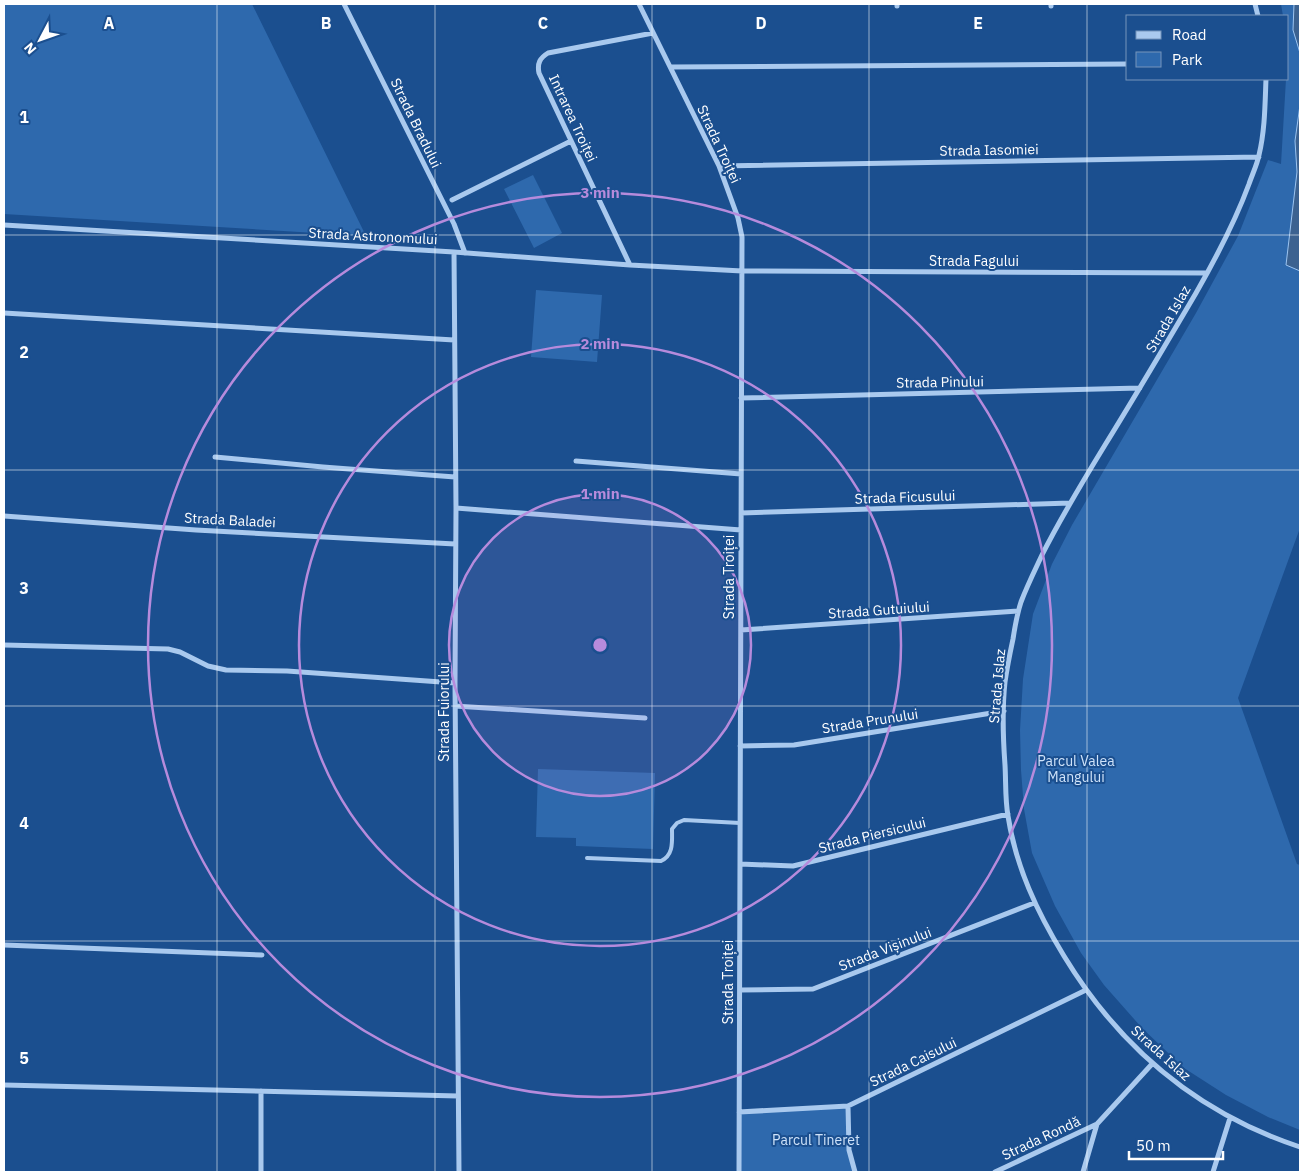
<svg xmlns="http://www.w3.org/2000/svg" width="1304" height="1176" viewBox="0 0 1304 1176" font-family="'IBM Plex Sans',sans-serif">
<rect width="100%" height="100%" fill="#1b4f8f"/>
<path fill="#2e69ad" d="M4,4H252L366,236L4,214Z
M1281,4H1300V528L1238,698L1297,864L1300,865V1130L1268,1117L1226,1095L1184,1068L1142,1028L1104,985L1081,953L1055,906L1032,853L1024,809L1021,770L1020,730L1023,679L1033,614L1052,564L1072,525L1196,313L1238,236L1268,160L1281,164L1286,79H1288V16H1283Z
M533,175L562,233L534,248L504,189Z
M536,290L602,295L597,362L531,357Z
M538,769L655,773L653,849L576,846V838L536,837Z
M848,1106L849,1150L855,1172H739V1112Z"/>
<path fill="#3c6290" stroke="#9cc4f0" d="M1294,4H1300V53L1293,30Z
M1300,105V271L1286,265L1297,172L1295,141Z"/>
<g fill="none" stroke-linecap="round" stroke-linejoin="round">
<path stroke="#a9c9ee" stroke-width="4" d="M587,858L661,861C674,855 672,841 672,829L677,823L684,820L740,823"/>
<path stroke="#a9c9ee" stroke-width="5" d="M344,4L454,224L465,253
M639,4L719,166L738,218L742,237L739,1172
M1051,4V6
M1255,4L1258,16
M897,6V4
M670,67L1128,64
M1266,79C1265,104 1265,130 1259,155C1257,165 1252,175 1249,184C1235,222 1216,258 1196,293C1166,344 1136,395 1105,445C1083,481 1061,517 1042,555C1035,570 1027,586 1021,602C1017,614 1015,626 1013,639C1010,653 1007,668 1005,682C1002,710 1003,738 1005,765C1006,782 1005,799 1008,816C1016,867 1037,912 1064,956C1120,1048 1197,1113 1300,1147
M719,166L1259,157
M452,200L571,141
M4,225L454,252L630,265L742,271L1207,273
M454,252L456,508L455,683L459,1172
M630,265L539,73C537,63 540,58 548,53L653,33
M4,313L454,340
M741,398L1140,388
M215,457L323,467L455,477
M576,461L741,474
M456,508L741,530
M741,513L1070,503
M4,516L196,530L455,544
M741,630L1018,611
M4,645L168,649L180,652L208,666L226,670L287,671L455,683
M455,706L645,718
M740,746L794,745L1004,711
M740,864L793,866L1008,814
M4,945L262,955
M740,990L813,989L1034,903
M4,1085L458,1096
M261,1091V1172
M848,1106L849,1150L855,1172
M739,1112L848,1106L1086,990
M995,1172L1097,1124L1152,1064
M1083,1172L1097,1124
M1213,1172L1230,1118"/>
</g>
<path fill="none" stroke="#fff" stroke-width="1" stroke-opacity="0.55" d="M217,4V1172M435,4V1172M652,4V1172M869,4V1172M1087,4V1172M4,235H1300M4,470H1300M4,706H1300M4,941H1300"/>
<circle cx="600" cy="645" r="151" fill="#b68bdc" fill-opacity=".12"/>
<g fill="none" stroke="#b68bdc" stroke-width="2.5">
<circle cx="600" cy="645" r="151"/>
<circle cx="600" cy="645" r="301"/>
<circle cx="600" cy="645" r="452"/>
</g>
<g text-anchor="middle" dominant-baseline="central" stroke-width="4" stroke-linejoin="round" paint-order="stroke">
<g font-size="14" fill="#fff" stroke="#1b4f8f">
<text transform="translate(573 118) rotate(65)">Intrarea Troiței</text>
<text transform="translate(416 123) rotate(64)">Strada Bradului</text>
<text transform="translate(719 144) rotate(65)">Strada Troiței</text>
<text transform="translate(989 150) rotate(-1)">Strada Iasomiei</text>
<text transform="translate(373 236) rotate(3)">Strada Astronomului</text>
<text x="974" y="261">Strada Fagului</text>
<text transform="translate(1168 319) rotate(-60)">Strada Islaz</text>
<text transform="translate(940 382) rotate(-1)">Strada Pinului</text>
<text transform="translate(905 497) rotate(-2)">Strada Ficusului</text>
<text transform="translate(230 520) rotate(3)">Strada Baladei</text>
<text transform="translate(729 577) rotate(-90)">Strada Troiței</text>
<text transform="translate(879 610) rotate(-4)">Strada Gutuiului</text>
<text transform="translate(997 686) rotate(-85)">Strada Islaz</text>
<text transform="translate(444 712) rotate(-90)">Strada Fuiorului</text>
<text transform="translate(870 721) rotate(-9)">Strada Prunului</text>
<text transform="translate(872 835) rotate(-14)">Strada Piersicului</text>
<text transform="translate(885 949) rotate(-21)">Strada Vișinului</text>
<text transform="translate(728 982) rotate(-90)">Strada Troiței</text>
<text transform="translate(1161 1053) rotate(42)">Strada Islaz</text>
<text transform="translate(913 1062) rotate(-26)">Strada Caisului</text>
<text transform="translate(1041 1138) rotate(-25)">Strada Rondă</text>
</g>
<g font-size="14" fill="#cfe3fa" stroke="#1b4f8f">
<text x="1076" y="761">Parcul Valea<tspan x="1076" dy="16">Mangului</tspan></text>
<text x="816" y="1140">Parcul Tineret</text>
</g>
</g>
<g font-size="16" text-anchor="middle" font-weight="bold" fill="#fff" stroke="#1b4f8f" stroke-width="4" stroke-linejoin="round" paint-order="stroke">
<text x="109" y="29">A</text>
<text x="326" y="29">B</text>
<text x="543" y="29">C</text>
<text x="761" y="29">D</text>
<text x="978" y="29">E</text>
<text x="24" y="123">1</text>
<text x="24" y="358">2</text>
<text x="24" y="594">3</text>
<text x="24" y="829">4</text>
<text x="24" y="1064">5</text>
</g>
<circle cx="600" cy="645" r="8" fill="#b68bdc" stroke="#1b4f8f" stroke-width="2.5"/>
<g font-size="15" text-anchor="middle" font-weight="bold" fill="#b68bdc" stroke="#1b4f8f" stroke-width="4" stroke-linejoin="round" paint-order="stroke">
<text x="600" y="198">3 min</text>
<text x="600" y="349">2 min</text>
<text x="600" y="499">1 min</text>
</g>
<rect width="1304" height="1176" fill="none" stroke="#ffffff" stroke-width="10"/>
<rect x="1126" y="15" width="162" height="65" fill="#1b4f8f" stroke="#7695bc"/>
<rect x="1136" y="31" width="25" height="8" fill="#a9c9ee" stroke="#7695bc"/>
<text x="1172" y="40" font-size="15" fill="#ffffff">Road</text>
<rect x="1136" y="52" width="25" height="15" fill="#2e69ad" stroke="#7695bc"/>
<text x="1172" y="65" font-size="15" fill="#ffffff">Park</text>
<g transform="translate(40 40) rotate(229)" stroke="#1b4f8f" stroke-width="4" paint-order="stroke">
<path d="M0-4L9 19L0 12L-9 19Z" fill="#ffffff"/>
<text y="-8" font-size="14" font-weight="bold" text-anchor="middle" fill="#ffffff">N</text>
</g>
<path d="M1129 1151v8h94v-8" fill="none" stroke="#ffffff" stroke-width="2.5"/>
<text x="1136" y="1151" font-size="15" fill="#ffffff" stroke="#1b4f8f" stroke-width="4" paint-order="stroke">50 m</text>
</svg>
